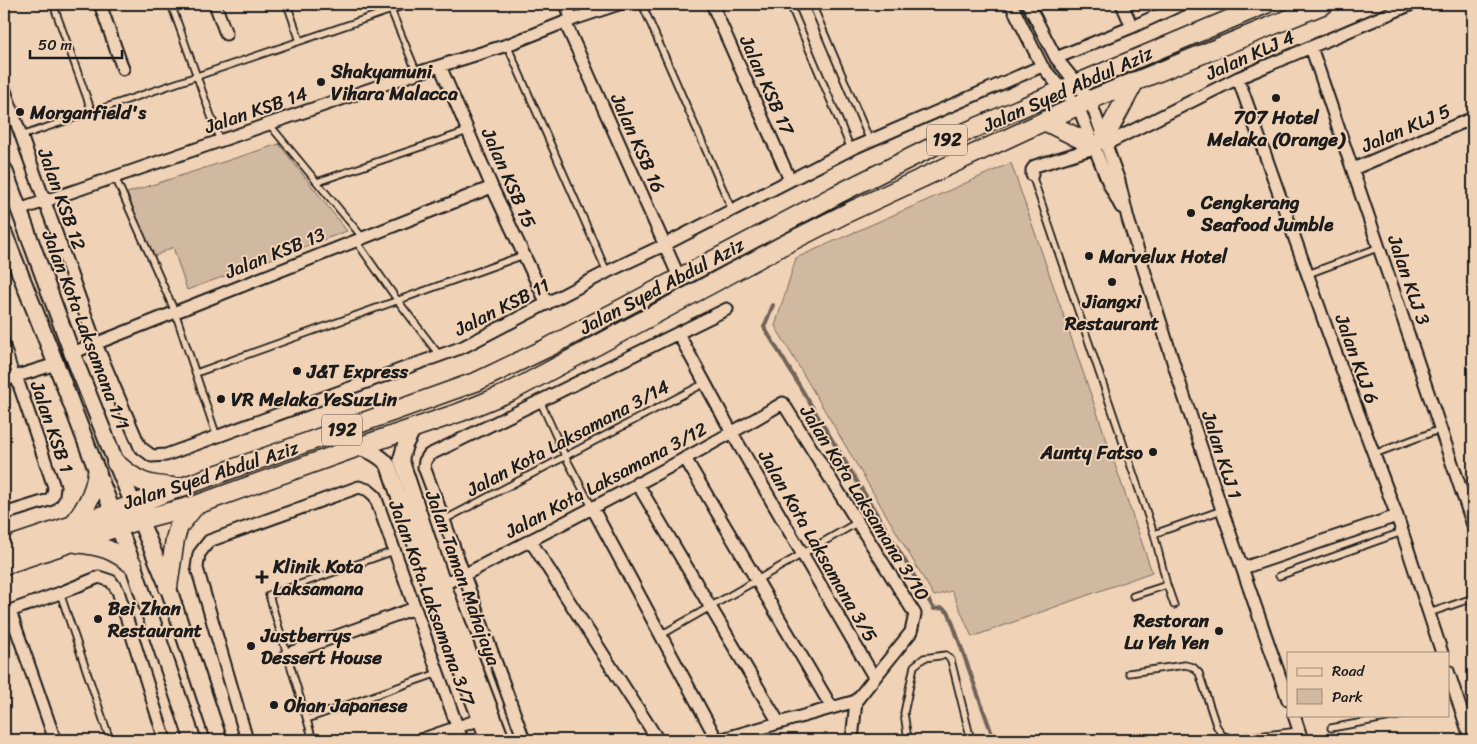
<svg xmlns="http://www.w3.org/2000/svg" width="1477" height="744" viewBox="0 0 1477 744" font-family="Sriracha,sans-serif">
<rect width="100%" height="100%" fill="#f0d2b6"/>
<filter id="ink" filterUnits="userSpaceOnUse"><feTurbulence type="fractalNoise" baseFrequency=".02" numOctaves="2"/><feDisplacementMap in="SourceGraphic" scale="10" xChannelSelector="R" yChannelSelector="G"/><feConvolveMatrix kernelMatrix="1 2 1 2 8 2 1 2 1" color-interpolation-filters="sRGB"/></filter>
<g filter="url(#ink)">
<path fill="#d1b8a0" stroke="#766a5e" d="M279,144L347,231L187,290L173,247L153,257L127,193Z
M1011,163L1152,572L972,637L952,591L934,596L775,326L796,258Z"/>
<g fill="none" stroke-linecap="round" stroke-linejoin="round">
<path stroke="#6f6359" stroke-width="4" d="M773,305L764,327L934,609L942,608L949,613L994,740"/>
<g stroke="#1c1c1c" stroke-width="9">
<path id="service" d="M53,4L92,112
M171,4L220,141
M287,4L300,41
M642,4L732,210
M790,4L851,149
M812,4L870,141
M391,10L417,73
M507,45L607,272
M269,124L363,238
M21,136L409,4
M1032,175L1154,534L1167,585L1174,605
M115,177L175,312L217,437
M317,182L468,131
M356,241L398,301L440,356
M1308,274L1380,247
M4,336L16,376
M196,373L524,255
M540,401L565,456L592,507
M1374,454L1441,429
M444,520L705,383
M1154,534L1222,510
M1279,576L1402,532
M60,593L110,740
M1133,596L1167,585
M1429,613L1473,598
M661,635L858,522
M1129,673L1185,665L1193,667L1199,673L1216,725L1222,735L1232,739L1299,731
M307,719L438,673
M1331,728L1402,715
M313,740L269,595L394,551
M908,740L904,713L914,666L924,658L946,655L951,660L971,740"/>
</g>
<g stroke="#1c1c1c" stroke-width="15">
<path id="minor" d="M100,4L123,69
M215,4L226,34
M566,4L572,20
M712,4L790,180
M1011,4L1042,66L1062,90L1078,106L1109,184L1121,207
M1028,4L1056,58L1090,100L1119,181L1128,219L1182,390L1222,510L1288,700
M1122,4L1132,27
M565,22L679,277
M1311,47L1473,525
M1056,58L1132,27L1182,4
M440,66L492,187L547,304
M1238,78L1329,335L1397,516L1442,653
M4,88L96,344L140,447L152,456L166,455L463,347L607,272L664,245L851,149L1042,66
M1106,144L1238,78L1412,4
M1353,169L1473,118
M1032,175V170L1035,166L1094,148
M19,210L417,73L507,45L565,22L619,4
M678,333L732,433L874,677
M72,353L492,187
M4,380L56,364
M685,458L832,708
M637,483L779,723
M592,507L717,740
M4,514L49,500L53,495L54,487L16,376
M530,540L658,740
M1243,568L1397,516
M443,584L464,575C571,519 679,464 783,403L915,614L911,632L856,701L719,740
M10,611L55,740
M4,613L60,593L99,577L111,581L118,591L165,740
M287,654L415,608
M1448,671L1471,740
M1294,715L1302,740
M247,740L197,568L199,554L209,541L359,487L368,490L375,496L462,740
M420,740L487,717
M524,740L444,520L424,467L425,461L429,455L540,401L727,309
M852,740L856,701"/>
</g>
<g stroke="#1c1c1c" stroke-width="18">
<path id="tertiary" d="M414,428L405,445L401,459L443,584L502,740
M358,447C370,451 380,455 388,465L430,587L488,740"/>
</g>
<g stroke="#1c1c1c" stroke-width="19">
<path id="secondary" d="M4,169L72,353L116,463L168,587L219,740
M4,233L56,364L133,565L193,740"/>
</g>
<g stroke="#1c1c1c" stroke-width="21">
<path id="primary" d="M1044,121L1093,145
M1104,139L1135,81
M116,463C138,482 145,485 173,487
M72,526C85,509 94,494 97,473
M76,543C102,546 112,549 133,565
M4,548L112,512L478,381L547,348L836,195L936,145L1076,84L1266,4
M4,565L139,520L196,505L358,447L461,412L510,392L782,246L849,212L1090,100L1325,4
M168,587L175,539L179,526L196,505"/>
</g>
<use href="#service" stroke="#f0d2b6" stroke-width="5.5"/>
<use href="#minor" stroke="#f0d2b6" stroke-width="11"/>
<use href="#tertiary" stroke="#f0d2b6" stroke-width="14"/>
<use href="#secondary" stroke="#f0d2b6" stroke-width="15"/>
<use href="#primary" stroke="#f0d2b6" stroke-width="18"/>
</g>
</g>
<g fill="#1c1c1c" stroke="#f0d2b6" stroke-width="2">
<circle cx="321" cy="82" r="5"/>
<circle cx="1276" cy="98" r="5"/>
<circle cx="20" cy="112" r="5"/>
<circle cx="1191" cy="213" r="5"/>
<circle cx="1089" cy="256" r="5"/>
<circle cx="1112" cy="282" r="5"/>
<circle cx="297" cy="371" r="5"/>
<circle cx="221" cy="399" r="5"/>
<circle cx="1153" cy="452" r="5"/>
<path d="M259.5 569.5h5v5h5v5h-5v5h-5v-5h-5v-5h5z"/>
<circle cx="98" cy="619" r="5"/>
<circle cx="1219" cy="631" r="5"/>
<circle cx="251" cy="646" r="5"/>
<circle cx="274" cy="705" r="5"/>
</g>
<g text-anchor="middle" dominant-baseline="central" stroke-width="4" stroke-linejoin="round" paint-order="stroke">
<g fill="#f0d2b6" stroke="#5c534a" stroke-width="1">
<rect x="927" y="124.5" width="40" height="31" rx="4"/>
<rect x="322" y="414.5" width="40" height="31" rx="4"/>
</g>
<g font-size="18" font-weight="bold" fill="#1c1c1c">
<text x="947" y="140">192</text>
<text x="342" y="430">192</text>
</g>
<g font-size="19" fill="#1c1c1c" stroke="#f0d2b6">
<text transform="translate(1250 55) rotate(-24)">Jalan KLJ 4</text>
<text transform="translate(767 85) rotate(66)">Jalan KSB 17</text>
<text transform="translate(1068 89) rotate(-24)">Jalan Syed Abdul Aziz</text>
<text transform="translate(256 110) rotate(-19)">Jalan KSB 14</text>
<text transform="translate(1406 128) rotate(-23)">Jalan KLJ 5</text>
<text transform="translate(638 143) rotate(66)">Jalan KSB 16</text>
<text transform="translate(509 178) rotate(66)">Jalan KSB 15</text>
<text transform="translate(62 199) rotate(70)">Jalan KSB 12</text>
<text transform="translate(275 253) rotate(-22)">Jalan KSB 13</text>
<text transform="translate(1409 280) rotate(71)">Jalan KLJ 3</text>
<text transform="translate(662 286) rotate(-28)">Jalan Syed Abdul Aziz</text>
<text transform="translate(502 307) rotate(-27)">Jalan KSB 11</text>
<text transform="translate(86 330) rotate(69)">Jalan Kota Laksamana 1/1</text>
<text transform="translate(1357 359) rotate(70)">Jalan KLJ 6</text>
<text transform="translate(52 427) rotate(71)">Jalan KSB 1</text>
<text transform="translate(568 438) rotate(-28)">Jalan Kota Laksamana 3/14</text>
<text transform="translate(1222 455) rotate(72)">Jalan KLJ 1</text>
<text transform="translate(211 475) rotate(-18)">Jalan Syed Abdul Aziz</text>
<text transform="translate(606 480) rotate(-28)">Jalan Kota Laksamana 3/12</text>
<text transform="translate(865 503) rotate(58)">Jalan Kota Laksamana 3/10</text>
<text transform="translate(818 546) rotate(60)">Jalan Kota Laksamana 3/5</text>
<text transform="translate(463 578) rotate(70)">Jalan Taman Mahajaya</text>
<text transform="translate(432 603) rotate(70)">Jalan Kota Laksamana 3/7</text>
</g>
<g font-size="19" font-weight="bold" fill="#1c1c1c" stroke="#f0d2b6" text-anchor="start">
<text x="331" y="71">Shakyamuni<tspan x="331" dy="22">Vihara Malacca</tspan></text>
<text x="30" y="112">Morganfield's</text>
<text x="1276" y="117" text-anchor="middle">707 Hotel<tspan x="1276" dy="22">Melaka (Orange)</tspan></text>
<text x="1201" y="202">Cengkerang<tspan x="1201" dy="22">Seafood Jumble</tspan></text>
<text x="1099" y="256">Marvelux Hotel</text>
<text x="1112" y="301" text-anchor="middle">Jiangxi<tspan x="1112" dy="22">Restaurant</tspan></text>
<text x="307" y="371">J&amp;T Express</text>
<text x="231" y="399">VR Melaka YeSuzLin</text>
<text x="1143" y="452" text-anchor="end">Aunty Fatso</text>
<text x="273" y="566">Klinik Kota<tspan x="273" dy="22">Laksamana</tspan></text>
<text x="108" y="608">Bei Zhan<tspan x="108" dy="22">Restaurant</tspan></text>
<text x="1209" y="620" text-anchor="end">Restoran<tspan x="1209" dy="22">Lu Yeh Yen</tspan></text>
<text x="261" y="635">Justberrys<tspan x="261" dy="22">Dessert House</tspan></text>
<text x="284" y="705">Ohan Japanese</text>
</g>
</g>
<rect width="1477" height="744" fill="none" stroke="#f0d2b6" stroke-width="20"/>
<rect x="10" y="10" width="1457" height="724" fill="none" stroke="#1c1c1c" stroke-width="2" filter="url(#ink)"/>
<rect x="1287" y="652" width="162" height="65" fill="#f0d2b6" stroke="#9b8978"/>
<rect x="1297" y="668" width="25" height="8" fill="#f0d2b6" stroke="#9b8978"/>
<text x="1332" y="676" font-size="15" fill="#1c1c1c">Road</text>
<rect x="1297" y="689" width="25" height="15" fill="#d1b8a0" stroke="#9b8978"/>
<text x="1332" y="702" font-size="15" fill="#1c1c1c">Park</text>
<path d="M30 50v8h92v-8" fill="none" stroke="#1c1c1c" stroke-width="2.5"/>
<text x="38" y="50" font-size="15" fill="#1c1c1c" stroke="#f0d2b6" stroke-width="4" paint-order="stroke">50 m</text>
</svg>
